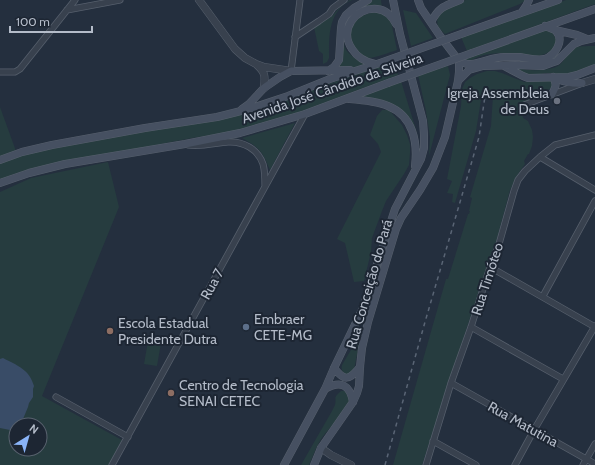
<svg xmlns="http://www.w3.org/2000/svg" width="595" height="465" viewBox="0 0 595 465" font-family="Cabin,sans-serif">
<rect width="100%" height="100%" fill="#242f3e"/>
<path fill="#263c3f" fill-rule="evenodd" d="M350,0H352C348,2 344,4 341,7C328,21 329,40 329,58L327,62L323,64V54L319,51L314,27L332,16L340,7Z
M373,0H381L382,9L369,7L345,28C345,33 343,42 345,48C348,55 360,61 366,65L350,69L335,68C337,55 342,21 351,12C357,6 367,5 373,0Z
M466,0H526L520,4L445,34C438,28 436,25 438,16L451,5Z
M566,0H595V4L467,51L461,37Z
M403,10L416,13L433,38L411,46Z
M376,12L382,13L391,21L397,50C390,52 373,59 367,58C360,56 357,52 354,46C353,43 351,40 350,37C349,21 362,14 376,12Z
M543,30L552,32L557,41C555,48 552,51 545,54C532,59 517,52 503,53C496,53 487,54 481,56C472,59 471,62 460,60Z
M595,46V65L571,74L557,75L552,73H546L536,75H529L512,68C527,70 542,72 556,67C565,63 567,51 576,47C581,46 590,46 595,46Z
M394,61L398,75L297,113L238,131L192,138L36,168L14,174L0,180V163L23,154L255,110Z
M448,66L450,75L429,156L430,137L426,111L418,75Z
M487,71H495L502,73L524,82L546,79L551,80L552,84V88L539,94L521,106L523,118L528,121L532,130L533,137L532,146L529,154H528L524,161L525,164L518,174L510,190L497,239L490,257L422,465H393L446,279H448L468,214H469L470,211H469L472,198L470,197L491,126L493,96L489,94H482L476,131L455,203L452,202L453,194L447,193L452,181L447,179L461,106L462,89L465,82L470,78L477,74Z
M401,81L417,133L408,118L375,99L359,96Z
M0,107L16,151L0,157Z
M382,110H389L402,125L407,135L410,144V153L409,165L404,174L386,201L382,211L372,238L371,252L364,281L354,282L345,243L337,239L381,152L378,144L370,135L377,116Z
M295,123L270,170C262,151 260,148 242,138Z
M108,162L119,207L42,396L122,440L109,465H0V192L31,178ZM16,425H40V449H16Z
M361,333L354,370L351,373L346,375C342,372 341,369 342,365Z
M148,341L161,343L157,366L144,364Z
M341,391H346L351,398C345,412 331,426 321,439C316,447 313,456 309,465H301L332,411C333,409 334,407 335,405C337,397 332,399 341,391Z"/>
<path fill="#394c67" d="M3,358C18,366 29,369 34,386L33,389V397L29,403L28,407L23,419L18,425H16V428L10,430L0,428V359Z"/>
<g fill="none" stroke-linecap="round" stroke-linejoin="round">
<g stroke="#565f6c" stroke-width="7">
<path id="minor" d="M67,10L120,0
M295,37L319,21L329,14L333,8L344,0
M291,71L300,0
M0,72H15L20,69L75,0
M524,105L580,84
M188,145C202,147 215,143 228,142C243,141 258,149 263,164C265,171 265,178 265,186
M540,157L595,190
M490,267L595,327
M543,296L595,201
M471,327L563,379
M451,383L595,464
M56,397L128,437
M433,441L476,465
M112,465L305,114
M426,465L451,383L471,327L490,267L499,244L514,191L518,180L525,171L540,157L555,145L595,135
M515,465L534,430L595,326
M583,465L595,444"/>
</g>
<g stroke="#565f6c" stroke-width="8">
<path id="tertiary" d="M199,0L235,49L245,58L256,64L264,67L291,71
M257,65C266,73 265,77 264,88
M582,83L595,79
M321,448L331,455L351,465"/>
</g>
<g stroke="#565f6c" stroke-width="8">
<path id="secondary" d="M522,12L526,6L529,0
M431,22C439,7 444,6 460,0
M555,30L577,35L587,39
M464,33L558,0
M472,53L595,9
M459,61L467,64H471C482,63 493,57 504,57C509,57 515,57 520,57C528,58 537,61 545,59C555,55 565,41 556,31C554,29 549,28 545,26
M375,64C366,62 357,57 352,49C339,30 355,7 377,9C387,10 392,16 396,24
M504,66L523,76L528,78L569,77L577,75L595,68
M328,71L334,67L339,60L341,28L342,22L346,15L354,8L368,0
M557,79C565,82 573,84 582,83
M458,81L469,70L483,66L515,65L543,66L551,63L557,61L574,44L581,41L595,38
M552,94C556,87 557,84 553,77
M349,99C362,100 376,101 388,106C413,116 418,142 415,166
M242,109L249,104L264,88L280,77L291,71L350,70
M0,160L22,152L52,145L145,128L217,117L237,112L252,108L288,96L330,79L380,63
M0,183L29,173L65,164L185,144L240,133L305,114L388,83
M334,368C344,381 349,381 360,367
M325,389C341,380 350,385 353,402
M284,465L325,389L334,368L362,310L395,209L421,159L424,148V135L423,121L400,34L393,0
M314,465L321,448L353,402L357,393L359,386L360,367L362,348L368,322L396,229L401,218L420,190L433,168L445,137L458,81L459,72V61L440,36L421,8L418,0"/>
</g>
<use href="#minor" stroke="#38414e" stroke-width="5.5"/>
<use href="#tertiary" stroke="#38414e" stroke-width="7"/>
<use href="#secondary" stroke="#465061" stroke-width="7"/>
<path stroke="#5a6575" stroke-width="1.5" stroke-dasharray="4 4" stroke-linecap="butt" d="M385,465L425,322L479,137L485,96"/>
<g stroke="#565f6c" stroke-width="8" stroke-linecap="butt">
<path id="secondary-bridge" d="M380,63L464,33
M388,83L472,53"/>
</g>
<use href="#secondary-bridge" stroke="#465061" stroke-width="7"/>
</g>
<circle fill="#6b7280" stroke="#1d2633" stroke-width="1.5" cx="557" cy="101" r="4"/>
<circle fill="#5c6f8a" stroke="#1d2633" stroke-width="1.5" cx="246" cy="327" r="4"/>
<g fill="#8d6e63" stroke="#1d2633" stroke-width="1.5">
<circle cx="110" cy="331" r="4"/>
<circle cx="171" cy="393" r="4"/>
</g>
<g text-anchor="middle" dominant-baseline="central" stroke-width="4" stroke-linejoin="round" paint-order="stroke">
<g font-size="14" fill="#b4bcc9" stroke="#1d2633">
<text transform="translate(332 88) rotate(-19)">Avenida José Cândido da Silveira</text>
<text transform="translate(487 279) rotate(-72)">Rua Timóteo</text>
<text transform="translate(212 284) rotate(-61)">Rua 7</text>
<text transform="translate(369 284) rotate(-74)">Rua Conceição do Pará</text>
<text transform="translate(523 424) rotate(29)">Rua Matutina</text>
</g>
<g font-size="14" fill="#b4bcc9" stroke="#1d2633" text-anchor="start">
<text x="549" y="93" text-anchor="end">Igreja Assembleia<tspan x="549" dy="16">de Deus</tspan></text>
<text x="254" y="319">Embraer<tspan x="254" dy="16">CETE-MG</tspan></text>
<text x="118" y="323">Escola Estadual<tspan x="118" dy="16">Presidente Dutra</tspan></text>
<text x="179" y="385">Centro de Tecnologia<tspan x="179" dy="16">SENAI CETEC</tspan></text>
</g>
</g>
<g transform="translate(28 437) rotate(37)"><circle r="19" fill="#1d2633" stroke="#59626f"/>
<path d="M0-3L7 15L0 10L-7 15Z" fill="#8ab4f8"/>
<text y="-6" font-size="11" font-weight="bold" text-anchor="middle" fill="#b4bcc9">N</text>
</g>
<path d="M10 26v6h82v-6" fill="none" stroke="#b4bcc9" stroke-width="2"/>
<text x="16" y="26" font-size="12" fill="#b4bcc9" stroke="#1d2633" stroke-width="3" paint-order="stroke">100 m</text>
</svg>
